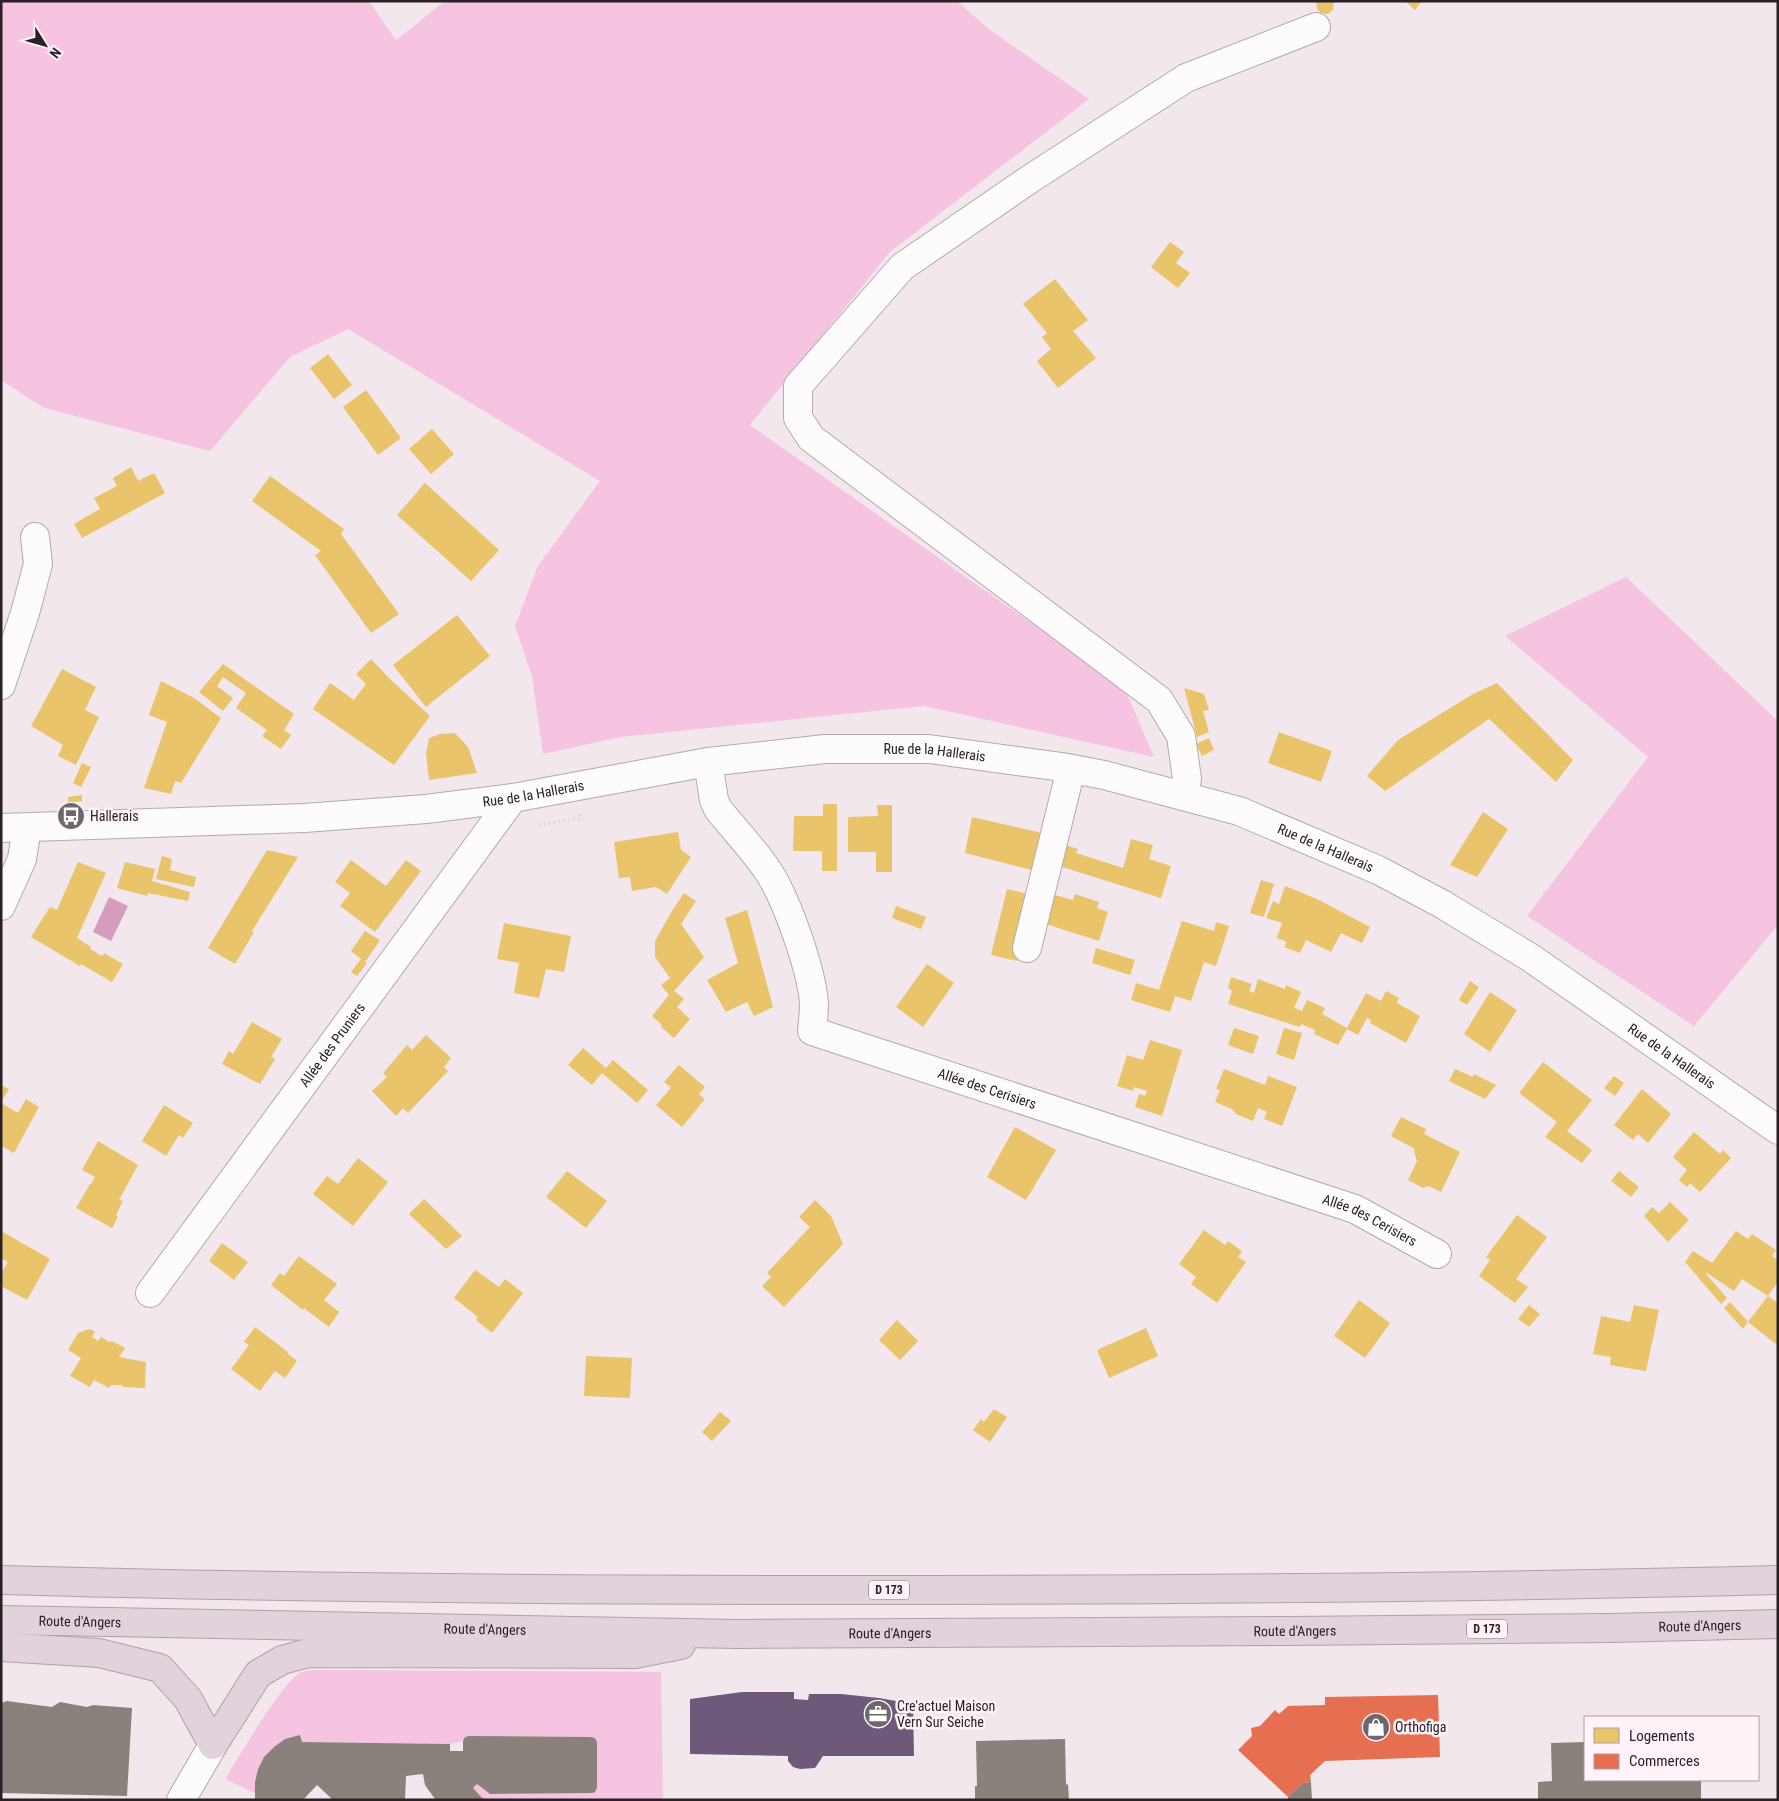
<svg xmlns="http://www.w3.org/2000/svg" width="1779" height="1801" viewBox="0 0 1779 1801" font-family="'Roboto Condensed',sans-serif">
<rect width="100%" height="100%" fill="#f2e7ed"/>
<path fill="#f6c3e0" d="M1,1H369L396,40L445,1H957L990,30L1089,99L890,252L750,425L1125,689L1154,757L924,706L621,737L543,754L532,676L515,626L538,566L600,481L348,329L290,357L210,451L44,408L1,380Z
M1626,577L1778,721V925L1694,1026L1527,916L1648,757L1505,636Z
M329,1670L661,1672L663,1800H484L473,1788L477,1784L490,1794L595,1792L597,1788V1742L595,1738L591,1737L469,1736L465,1737L463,1741L450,1744L302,1742L300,1735C269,1744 255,1761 255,1793L225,1779C237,1760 285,1677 302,1672C310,1669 321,1670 329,1670Z"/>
<path fill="#d79bbe" d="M109,897L128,906L111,941L93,932Z"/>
<path fill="#e9c46a" d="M1316,1H1334L1333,10L1328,14L1321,13L1317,9Z
M1405,1H1422L1415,10Z
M1170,242L1184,252L1176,263L1190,273L1178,288L1151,267Z
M1055,279L1088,320L1073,331L1096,358L1058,388L1037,361L1051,349L1042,337L1047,333L1023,304Z
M328,354L352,385L334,399L310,368Z
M366,390L401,438L378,455L343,407Z
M432,429L454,454L431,474L409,449Z
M131,467L138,481L154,473L165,493L82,538L74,524L100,509L94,498L117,486L113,478Z
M270,476L344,529L341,534L399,614L371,633L315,555L321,551L252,501Z
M425,483L499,550L471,581L397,515Z
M457,615L490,656L426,707L393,665Z
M371,659L390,679L430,716L394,765L313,709L330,683L354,700L366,684L356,674Z
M223,664L294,714L284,730L291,735L281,749L262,736L267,730L236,708L246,693L223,677L217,686L233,698L223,711L199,692Z
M62,669L96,687L85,710L99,717L76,765L58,756L63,745L31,726Z
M161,681L194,698L221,718L181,783L175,781L171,794L144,788L167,722L149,715Z
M1497,683L1573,760L1556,782L1489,719L1385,791L1367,776L1398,740L1473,694Z
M1184,688L1204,694L1209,710L1203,711L1209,732L1197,737Z
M1279,732L1332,751L1321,782L1268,763Z
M455,733L468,747L477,773L429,780L426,754L429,738L440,734Z
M1209,738L1214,750L1202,756L1196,744Z
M82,763L91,767L81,787L73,783Z
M82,795V801L68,803V797Z
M823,804H837V871H822V851H793L794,816H823Z
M877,805H892V872H876V852H848V817L878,816Z
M1483,812L1508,829L1477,877L1450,865Z
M972,817L1047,834L1039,872L965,853Z
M678,832L681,850L691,857L667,894L656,887L632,891L630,877L619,878L614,842Z
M1131,839L1153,845L1149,859L1171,866L1161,898L1056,865L1062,844L1078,849L1076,853L1123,868Z
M267,850L298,857L252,931L254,932L235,964L208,948Z
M162,856L172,859L170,870L196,877L194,887L156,879Z
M351,860L386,886L406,860L421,871L375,932L340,906L350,893L335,882Z
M78,862L106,873L77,938L91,947L90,949L102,956L104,953L123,964L112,982L81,964L80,966L31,937L50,907L57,910Z
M125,862L155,869L152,881L190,892L188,901L148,893L147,896L117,888Z
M1261,880L1274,884L1264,917L1250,913Z
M1285,886L1317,899L1370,927L1362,943L1341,933L1331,952L1306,940L1300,953L1284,947L1287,942L1277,938L1282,923L1266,918L1273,901L1279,904Z
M1007,889L1032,895L1017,961L991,955Z
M684,893L696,901L681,924L704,957L674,991L684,999L677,1007L690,1019L674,1038L661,1027L662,1025L652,1016L669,995L661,985L670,978L655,957V941L672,911Z
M1075,894L1099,902L1097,908L1108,912L1099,941L1046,924L1055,895L1073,900Z
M896,906L926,917L921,929L892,918Z
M747,910L773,1007L754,1016L747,1002L726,1012L707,980L738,963L725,918Z
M1182,921L1214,931L1216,922L1229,926L1216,966L1204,962L1191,1001L1175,996L1170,1012L1131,1000L1136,983L1159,990Z
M504,923L571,936L564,972L546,969L539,998L514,993L519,963L497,959Z
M365,931L380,940L365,962L367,963L357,976L351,972L361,959L351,951Z
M1096,948L1135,960L1130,975L1092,963Z
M927,964L954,983L923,1027L896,1007Z
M1231,977L1252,984L1249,991L1254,993L1258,979L1285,989L1286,985L1301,992L1294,1008L1302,1011L1307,1000L1325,1008L1322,1014L1347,1028L1366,993L1381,1001L1386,991L1399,998L1397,1003L1420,1016L1406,1043L1370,1023L1371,1020L1367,1018L1358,1035L1347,1029L1338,1045L1314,1034L1315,1030L1301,1024L1300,1027L1228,1004L1232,991L1228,988Z
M1470,981L1479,987L1467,1005L1459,1000Z
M1490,992L1517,1010L1490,1052L1464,1034Z
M252,1022L282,1039L271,1057L275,1059L260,1084L222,1064L229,1051L233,1054Z
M1234,1028L1259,1036L1253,1054L1228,1045Z
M1284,1028L1302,1033L1294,1060L1276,1054Z
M426,1035L451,1058L444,1067L448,1071L408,1113L403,1108L396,1116L372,1091L387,1077L383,1073L407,1045L412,1050Z
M1150,1040L1182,1050L1162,1116L1135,1107L1139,1094L1145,1096L1147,1091L1134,1087L1133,1091L1117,1086L1127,1055L1143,1060Z
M583,1048L606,1068L613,1060L648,1090L637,1103L602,1073L592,1085L568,1065Z
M1543,1062L1592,1100L1567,1131L1592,1150L1582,1163L1545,1137L1557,1122L1519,1093Z
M679,1065L705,1087L699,1094L705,1099L682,1127L656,1105L671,1088L664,1082Z
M1224,1069L1265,1085L1268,1076L1297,1087L1282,1126L1264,1119L1267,1112L1258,1108L1253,1121L1236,1114L1232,1109L1215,1102L1220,1090L1216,1089Z
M1455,1069L1473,1077L1474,1074L1496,1085L1485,1099L1449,1081Z
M1614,1076L1624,1083L1615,1096L1604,1088Z
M1,1085L9,1089L1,1102Z
M1642,1089L1671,1114L1648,1143L1638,1134L1633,1140L1614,1125Z
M26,1099L39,1107L14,1153L1,1146V1103L18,1113Z
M164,1105L193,1123L183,1138L179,1135L166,1156L142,1141Z
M1401,1117L1426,1129L1424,1134L1460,1152L1441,1192L1429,1186L1423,1188L1408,1180L1417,1161L1414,1151L1415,1149L1391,1136Z
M1015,1127L1056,1150L1026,1200L987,1177Z
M1694,1132L1720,1154L1723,1150L1731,1158L1700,1192L1690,1183L1687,1187L1679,1180L1687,1170L1673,1157Z
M98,1141L138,1165L119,1200L123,1201L116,1215L118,1217L112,1228L76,1208L90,1184H91L95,1177L82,1170Z
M358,1158L388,1182L353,1226L313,1194L327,1176L338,1184Z
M567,1171L607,1201L586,1228L546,1197Z
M1619,1171L1639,1187L1631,1197L1611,1181Z
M424,1199L462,1236L446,1249L409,1214Z
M815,1200L831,1216L843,1244L784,1307L762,1286L771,1277L767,1273L810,1227L799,1217Z
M1670,1202L1689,1220L1668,1242L1644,1216L1652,1207L1659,1213Z
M1517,1215L1547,1237L1516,1279L1528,1287L1515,1303L1479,1276L1490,1260L1486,1257Z
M1204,1230L1225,1245L1228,1241L1242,1251L1238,1257L1246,1262L1217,1303L1191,1284L1196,1277L1179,1264Z
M1,1231L50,1259L27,1300L1,1286V1274L8,1262L1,1258Z
M1736,1231L1748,1239L1752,1234L1776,1250L1772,1256L1778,1260V1282L1768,1296L1742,1279L1734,1291L1707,1273L1706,1274L1727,1298L1721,1304L1685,1262L1693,1251L1712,1263Z
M222,1243L248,1262L234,1280L209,1261Z
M299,1256L337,1284L324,1300L339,1312L329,1327L304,1308L303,1310L271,1285L280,1273L284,1276Z
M475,1270L499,1287L505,1279L523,1293L492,1333L476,1320L478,1317L454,1298Z
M1768,1296L1778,1303L1777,1345L1748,1322L1743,1329L1724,1308L1730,1302L1748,1322Z
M1359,1300L1390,1323L1365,1358L1334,1336Z
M1529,1305L1540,1314L1529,1327L1518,1319Z
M1634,1305L1659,1310L1646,1371L1610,1365L1611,1357L1593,1354L1601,1316L1630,1322Z
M897,1320L918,1341L900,1360L879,1340Z
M255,1327L288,1352L287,1353L297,1361L285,1378L275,1371L260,1391L231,1369L249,1345L244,1342Z
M1146,1328L1158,1356L1109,1378L1097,1350Z
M90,1329L95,1332L92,1337L98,1341L101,1337L109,1342L112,1341L125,1348L119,1357L146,1362L145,1388L122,1387V1385H111L109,1388L94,1380L90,1387L70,1376L81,1358L68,1350L78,1333Z
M586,1356L632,1358L630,1398L584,1396Z
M994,1409L1007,1417L990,1442L973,1430L981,1419L984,1422Z
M720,1412L731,1421L712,1441L702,1432Z"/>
<path fill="#e76f51" d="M1438,1695L1440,1757L1325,1761L1310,1775L1311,1782L1303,1783L1288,1797L1238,1750L1252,1736L1251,1728L1260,1726L1275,1710L1279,1714L1288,1706L1325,1705V1697Z"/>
<path fill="#6d597a" d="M742,1692H794V1699L808,1700L809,1694H841L879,1698L913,1704L914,1756H823L815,1768L800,1769L793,1767L788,1761V1756L690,1754V1699Z"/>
<path fill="#8a817c" d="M7,1701L52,1707L60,1702L87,1707L93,1705L132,1708L127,1796L1,1793V1703Z
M300,1735L302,1742L450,1744V1751H463V1741L465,1737L469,1736L591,1737L595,1738L597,1742V1788L595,1792L592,1793L490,1794L477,1784L473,1788L484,1800H434L435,1799L425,1785L423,1774L406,1776L405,1800H333L317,1785L303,1800H255V1782L258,1769L264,1757L274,1747L285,1739Z
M1065,1739L1066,1785L1068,1784L1069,1800H975V1786H977L976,1741Z
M1585,1742V1780H1701V1800H1538V1782L1552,1781L1551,1743Z
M1311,1782L1312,1800H1288V1797L1303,1783Z"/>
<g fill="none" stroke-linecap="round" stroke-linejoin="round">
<g stroke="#b2aaae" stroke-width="30">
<g id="minor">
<path d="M1,685L25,613L38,564L35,537"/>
<path id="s1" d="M708,762L714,800L718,809C734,829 752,848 766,868C786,896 812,971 814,1004C814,1013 813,1022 812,1031L1355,1209L1437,1254"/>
<path d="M1183,795L1187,779L1181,736L1159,700L811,438L798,418V386L902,267L1030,179L1186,78L1316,27"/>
<path id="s2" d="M1,828L304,818L426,809L513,798L708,762L825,749H929L1062,767L1104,775L1239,811L1378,870L1442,904L1531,958L1778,1130"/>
<path d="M1,906L22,859L27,828"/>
<path d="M1027,948L1071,769"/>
<path id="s3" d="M150,1293L513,798"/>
<path d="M181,1800L213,1745"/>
</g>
</g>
<g stroke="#b29faa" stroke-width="30">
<g id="highway">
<path d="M1,1580C284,1588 567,1590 849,1590C1159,1590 1468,1588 1778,1580"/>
<path id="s4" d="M1,1620L738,1634L1289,1631L1610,1628L1778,1624"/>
<path d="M1,1647L99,1653L160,1668L188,1699L213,1745L258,1674L282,1660L308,1653L635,1654L681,1645"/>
</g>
</g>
<path stroke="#cec8cb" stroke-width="3" stroke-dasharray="1 4" stroke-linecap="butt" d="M539,825L581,818V814"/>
<use href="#minor" stroke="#fdfbfc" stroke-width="28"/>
<use href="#highway" stroke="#e1d3db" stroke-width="28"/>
</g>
<defs>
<g id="bus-disc" transform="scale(1.4375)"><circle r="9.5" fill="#6f666b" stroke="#fff2f9"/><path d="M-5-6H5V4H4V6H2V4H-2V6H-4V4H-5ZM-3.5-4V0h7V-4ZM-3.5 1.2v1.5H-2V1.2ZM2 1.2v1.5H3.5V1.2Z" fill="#fff"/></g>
<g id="office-disc" transform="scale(1.4375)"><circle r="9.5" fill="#6f666b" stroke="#fff2f9"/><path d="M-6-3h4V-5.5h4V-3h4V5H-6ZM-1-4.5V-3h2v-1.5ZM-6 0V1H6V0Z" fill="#fff"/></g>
<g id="shop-disc" transform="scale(1.4375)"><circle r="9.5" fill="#6f666b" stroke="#fff2f9"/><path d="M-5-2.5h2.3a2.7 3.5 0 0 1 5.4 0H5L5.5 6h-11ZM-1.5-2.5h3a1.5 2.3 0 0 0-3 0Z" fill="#fff"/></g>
</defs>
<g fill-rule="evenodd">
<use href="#bus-disc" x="71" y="816"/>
<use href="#office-disc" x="878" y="1714"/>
<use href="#shop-disc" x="1376" y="1727"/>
</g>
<g text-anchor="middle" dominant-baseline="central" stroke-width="5" stroke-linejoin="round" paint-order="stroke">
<g fill="#fff2f9" stroke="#696065" stroke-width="1">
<rect x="869" y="1580.5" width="40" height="19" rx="4"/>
<rect x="1467" y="1619.5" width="40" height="19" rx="4"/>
</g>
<g font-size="12" font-weight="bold" fill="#292125">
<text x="889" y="1590">D 173</text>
<text x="1487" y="1629">D 173</text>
</g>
<g font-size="14" fill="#292125" stroke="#fff2f9">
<text stroke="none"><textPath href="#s2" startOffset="939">Rue de la Hallerais</textPath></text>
<text stroke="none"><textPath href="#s2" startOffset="534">Rue de la Hallerais</textPath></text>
<text stroke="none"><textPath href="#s2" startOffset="1344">Rue de la Hallerais</textPath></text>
<text stroke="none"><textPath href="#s3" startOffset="308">Allée des Pruniers</textPath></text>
<text stroke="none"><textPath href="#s2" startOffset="1749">Rue de la Hallerais</textPath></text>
<text stroke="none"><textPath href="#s1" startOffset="481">Allée des Cerisiers</textPath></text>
<text stroke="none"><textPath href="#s1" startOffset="886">Allée des Cerisiers</textPath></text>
<text stroke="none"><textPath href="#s4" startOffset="79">Route d'Angers</textPath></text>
<text stroke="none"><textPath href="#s4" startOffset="1699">Route d'Angers</textPath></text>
<text stroke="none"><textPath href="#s4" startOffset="484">Route d'Angers</textPath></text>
<text stroke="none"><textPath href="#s4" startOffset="1294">Route d'Angers</textPath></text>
<text stroke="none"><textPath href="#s4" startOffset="889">Route d'Angers</textPath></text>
</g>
<g font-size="14" fill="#292125" stroke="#fff2f9" text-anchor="start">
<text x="90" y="816">Hallerais</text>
<text x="897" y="1706">Cre'actuel Maison<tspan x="897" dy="16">Vern Sur Seiche</tspan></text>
<text x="1395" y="1727">Orthofiga</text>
</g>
</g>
<rect width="1779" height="1801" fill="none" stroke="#292125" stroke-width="5"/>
<rect x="1584" y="1716" width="175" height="65" fill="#fff2f9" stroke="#a99ea4"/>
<rect x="1594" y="1728" width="25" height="15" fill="#e9c46a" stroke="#a99ea4"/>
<text x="1629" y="1741" font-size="15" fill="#292125">Logements</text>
<rect x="1594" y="1754" width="25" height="15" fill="#e76f51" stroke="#a99ea4"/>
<text x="1629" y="1766" font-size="15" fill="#292125">Commerces</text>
<g transform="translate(45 45) rotate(127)" stroke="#fff2f9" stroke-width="4" paint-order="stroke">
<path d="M0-4L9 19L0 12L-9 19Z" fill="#292125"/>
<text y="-8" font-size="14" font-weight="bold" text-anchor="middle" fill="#292125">N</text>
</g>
</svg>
